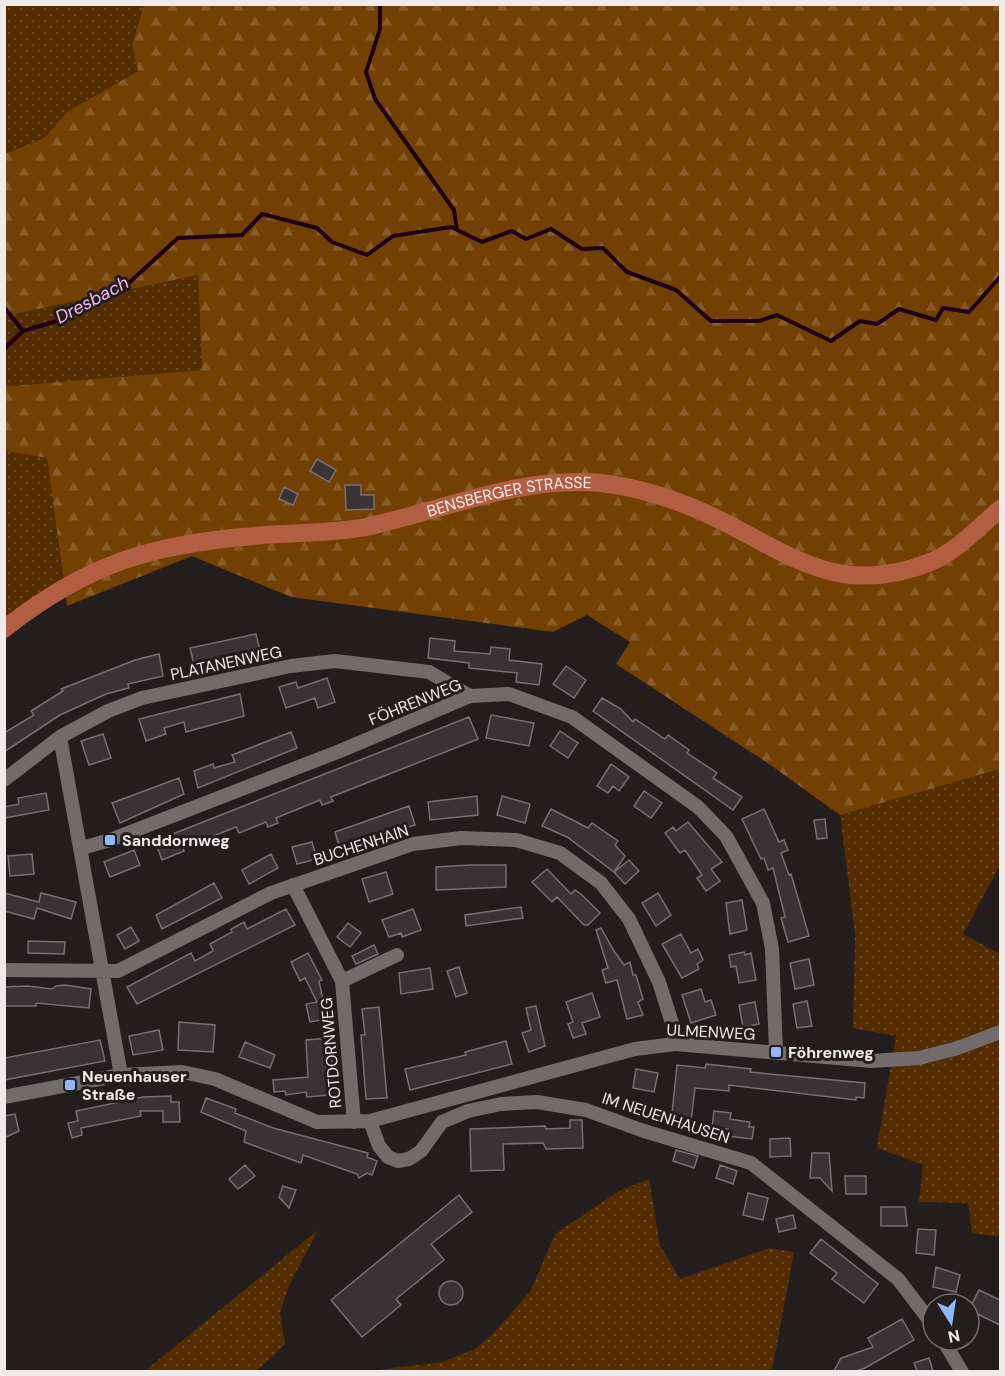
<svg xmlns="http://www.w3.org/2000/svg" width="1005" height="1376" viewBox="0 0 1005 1376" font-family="'DM Sans',sans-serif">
<defs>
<pattern id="grass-dots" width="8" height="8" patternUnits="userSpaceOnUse" patternTransform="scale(1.5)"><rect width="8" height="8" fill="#532c00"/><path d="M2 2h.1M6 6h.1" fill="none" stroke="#6c4b25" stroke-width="1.8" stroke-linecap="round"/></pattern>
<pattern id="forest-firs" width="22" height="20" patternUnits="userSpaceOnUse" patternTransform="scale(1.5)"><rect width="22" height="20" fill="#734004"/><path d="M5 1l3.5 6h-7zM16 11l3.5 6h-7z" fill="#875c29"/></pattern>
</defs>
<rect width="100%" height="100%" fill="#231d1d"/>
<path fill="url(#grass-dots)" d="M5,5H144L132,45L138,71L67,112L44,138L5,154Z
M198,275L202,370L10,386L5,383V316Z
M5,451L47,458L64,588L5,629Z
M1000,769V865L963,934L1000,954V1237L972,1233L968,1203L919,1202L923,1165L877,1148L896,1036L853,1028L855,934L840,815Z
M649,1179L660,1245L680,1279L770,1248L794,1252L772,1371H368L442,1362L475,1349L495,1332L531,1290L555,1234L619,1191Z
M318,1230L288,1288L280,1313L285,1344L257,1371H145Z"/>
<path fill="url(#forest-firs)" d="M144,5H1000V769L840,815L769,764L616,664L630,642L587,615L553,632L291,597L192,556L67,606L47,458L5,451L4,383L10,386L202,370L198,275L5,316V154L44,138L67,112L138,71L132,45Z"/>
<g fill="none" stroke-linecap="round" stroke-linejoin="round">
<path stroke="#1e001c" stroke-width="4" d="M380,4V29L366,72L375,99L454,210L457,230
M4,307L23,331
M4,349L23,331L57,321L130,282L178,238L242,235L262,214L317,228L332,242L367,255L393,236L451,227L482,242L512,231L526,239L551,229L582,249L603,248L627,272L676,290L711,321H759L777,315L831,341L860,321L877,324L899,309L936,320L943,308L969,312L1000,277"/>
</g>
<path fill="#3a3336" stroke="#776f72" stroke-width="1.5" d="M317,459L336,470L329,482L310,471Z
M345,485H361V495H374V509L346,510Z
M284,487L298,494L293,505L279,499Z
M256,634L261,655L195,669L190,648Z
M430,638L455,641L454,651L490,654L491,647L510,649L509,660L542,664L539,685L516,682L517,673L469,668V663L428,658Z
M159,654L163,676L128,684L129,688L106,694L60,715L4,752V733L34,715L31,711L63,691L61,689L135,660Z
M566,666L586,680L574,698L553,684Z
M327,678L335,702L318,708L315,698L286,708L279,687L296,682L298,688Z
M240,694L244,716L186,732L184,722L164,728L166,734L146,741L139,719Z
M602,698L621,709L633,722L635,719L665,739L668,735L689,750L687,753L717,773L713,778L742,797L733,810L593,711Z
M491,715L534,723L529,746L486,738Z
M469,717L478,739L331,797L333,801L322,805L320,800L276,818L278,823L268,827L266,822L239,833L236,827L183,848L184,851L162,860L155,841Z
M560,731L578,743L568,758L550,746Z
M291,732L297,748L198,788L194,771L213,764L214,768L235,762L232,755Z
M103,734L111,758L89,765L81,741Z
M611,764L629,777L619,791L613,786L608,793L597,786Z
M179,778L184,794L120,823L112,803Z
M644,791L662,803L651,818L634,806Z
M46,793L49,810L4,818V807L19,804L18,798Z
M477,796L478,815L430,820L428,802Z
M502,796L530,804L525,823L497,815Z
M409,806L415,825L340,849L335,832Z
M551,809L588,828L592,823L618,841L615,845L625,856L614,872L567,837L542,826Z
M764,809L779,842L784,840L788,850L781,853L789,875L791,874L809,936L788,942L781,918L785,917L773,868L768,870L764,858L761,859L742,819Z
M825,819L827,838L817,839L814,820Z
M688,822L722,862L711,869L720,881L706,891L697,878L702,875L685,850L680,853L665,833L673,827L676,831Z
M312,842L317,859L297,864L292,847Z
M134,850L140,865L110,877L104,862Z
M32,854L34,874L10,876L8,856Z
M271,854L278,868L249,884L242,870Z
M629,860L639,871L625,884L614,872Z
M471,865H506V887L436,890V867Z
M547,869L571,894L575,890L581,894L600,913L588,925H584L557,897L552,902L532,882Z
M386,872L393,894L369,902L362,879Z
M214,883L222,898L162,929L156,915Z
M4,893L39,902L41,893L76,902L71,919L37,908L34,919L4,911Z
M658,893L671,915L656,926L642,903Z
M742,900L747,930L730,934L726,903Z
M521,907L523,918L466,926L465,915Z
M286,909L295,925L137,1004L127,987L191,953L195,961L213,951L210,944L232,932L231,929L244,922L247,929Z
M413,909L421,930L402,937L401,933L389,937L382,920Z
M348,923L361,933L350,947L337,937Z
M131,927L139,941L125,949L117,935Z
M601,928L614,951L624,965L630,962L633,975H636L643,999L638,1002L643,1015L627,1019L617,980L606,983L602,970L608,968L596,930Z
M681,934L691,953L698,949L703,960L697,964L699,969L682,978L662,944Z
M28,941L65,942L64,954L28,953Z
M374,945L378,954L356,964L352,956Z
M744,952L745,955L751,953L756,980L739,983L736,966L731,967L729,955Z
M308,953L322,980L319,981L327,1019L310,1022L306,1004L317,1002L305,978L300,981L291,962Z
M809,959L814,985L795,989L790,963Z
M459,967L467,993L456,997L447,971Z
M430,968L433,989L401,994L399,973Z
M65,985L91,989L89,1008L36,1003V1006H4V987L28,986L52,989L56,986Z
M701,989L705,1002L711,1000L716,1015L691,1023L682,995Z
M592,993L600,1017L582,1023L586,1034L573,1038L568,1024L573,1022L566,1002Z
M807,1001L812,1026L797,1028L793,1004Z
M755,1002L759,1024L743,1027L739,1005Z
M536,1006L545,1046L529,1052L522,1033L531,1030L526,1008Z
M379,1007L387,1098L366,1099L361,1035H365L362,1009Z
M179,1022L215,1025L213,1052L178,1050Z
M159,1030L163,1050L133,1055L129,1036Z
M330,1038L332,1063H326L329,1095L307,1097L306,1092L286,1095L285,1091L274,1092L273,1080L308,1077L306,1040Z
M100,1040L105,1061L4,1080V1058Z
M506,1041L512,1064L410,1090L405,1069L466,1055L465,1052Z
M245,1042L275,1055L270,1068L239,1057Z
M706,1064L751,1069L750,1072L865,1083L864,1098L856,1097V1100L729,1085V1091L695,1088L691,1121L671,1123L677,1065L705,1068Z
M636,1069L658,1073L654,1092L633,1088Z
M171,1096V1102H179L180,1122H163V1111H140L141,1116L81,1128L82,1135L72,1138L68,1123L78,1121L76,1111L143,1097Z
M206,1098L236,1109L235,1113L273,1128L368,1153L367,1157L377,1161L372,1175L367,1173L359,1178L357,1174L303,1155L301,1163L244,1142L246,1131L201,1112Z
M714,1111L731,1113L730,1119L750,1122L749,1127H754L752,1139L727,1136L728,1129L712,1128Z
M15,1114L19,1131L4,1138V1116Z
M570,1120H582L583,1148L546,1149L543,1143L503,1144L504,1170L471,1171L470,1129L545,1126L546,1129L570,1128Z
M790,1138L791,1156L770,1157V1139Z
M676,1150L698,1156L694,1168L673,1161Z
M812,1153H829L832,1191L820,1178H810Z
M245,1165L255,1176L238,1189L229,1179Z
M720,1165L737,1171L733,1184L716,1178Z
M845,1176H866V1194H846Z
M283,1186L296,1190L289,1208L279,1197Z
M748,1193L768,1198L763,1220L743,1215Z
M459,1195L472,1212L431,1244L444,1260L396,1299L401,1305L362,1337L331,1300Z
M881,1207H905L907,1226H881Z
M793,1215L796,1228L779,1232L776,1219Z
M918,1229L936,1230L934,1255L916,1253Z
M821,1239L878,1284L864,1303L832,1279L837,1273L810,1253Z
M936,1267L960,1275L956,1292L933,1287Z
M439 1293a12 12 0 1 1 24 0a12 12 0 1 1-24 0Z
M979,1290L1000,1300V1325L969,1310Z
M902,1319L914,1340L865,1368L856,1371H834L841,1358L873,1347L868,1338Z
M929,1358L933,1371H917L914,1363Z"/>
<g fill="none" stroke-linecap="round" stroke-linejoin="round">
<path stroke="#736b6b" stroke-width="14" d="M60,737L121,1075
M4,780L60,737L108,711L142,698L291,666L335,661L429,672L470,696
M82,848L110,840L340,751L470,696L509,694L572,717L698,807L726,836L763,903L772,949L776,1052
M293,885L342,981L354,1122
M4,970L118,971L271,893L413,844L461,838L516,840L560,853L601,883L629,919L659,982L672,1023L675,1044
M342,981L397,955
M4,1097L121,1075L182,1072L215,1079L317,1122L370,1121L635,1049L675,1044L871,1061L919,1058L958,1048L1000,1032
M370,1121L379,1146L388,1157L398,1161L409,1159L421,1151L442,1122L468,1111L501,1104L537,1102L586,1110L644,1131L751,1163L898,1279L933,1325
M943,1340L962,1372"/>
<path stroke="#b15e42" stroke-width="18" id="s1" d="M4,629C86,564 152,544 254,536C291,532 330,534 366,527C444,510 519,476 601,483C636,487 671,498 703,512C783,548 833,600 928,563C956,552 978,528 1000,509"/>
</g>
<g fill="#90b8fd" stroke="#231d1d" stroke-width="2">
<rect x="104" y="834" width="12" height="12" rx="3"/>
<rect x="770" y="1046" width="12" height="12" rx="3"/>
<rect x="64" y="1079" width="12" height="12" rx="3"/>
</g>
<g text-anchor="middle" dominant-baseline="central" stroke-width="6" stroke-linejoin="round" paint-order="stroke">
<g font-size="16" fill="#efebeb" stroke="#231d1d">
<text stroke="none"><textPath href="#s1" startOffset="531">BENSBERGER STRASSE</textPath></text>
<text transform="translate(226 663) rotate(-12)">PLATANENWEG</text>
<text transform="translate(415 702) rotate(-22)">FÖHRENWEG</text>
<text transform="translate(361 845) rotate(-18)">BUCHENHAIN</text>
<text transform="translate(711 1032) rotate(3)">ULMENWEG</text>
<text transform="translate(331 1053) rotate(-95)">ROTDORNWEG</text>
<text transform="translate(666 1118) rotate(18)">IM NEUENHAUSEN</text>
</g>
<g font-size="16" font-weight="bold" fill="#efebeb" stroke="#231d1d" text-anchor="start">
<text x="122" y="840">Sanddornweg</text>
<text x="788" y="1052">Föhrenweg</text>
<text x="82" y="1076">Neuenhauser<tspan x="82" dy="18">Straße</tspan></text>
</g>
<g font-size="18" font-style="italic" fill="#f8baf2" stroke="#231d1d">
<text transform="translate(92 300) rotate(-28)">Dresbach</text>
</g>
</g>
<rect width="1005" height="1376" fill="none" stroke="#efebeb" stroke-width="12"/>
<g transform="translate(951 1322) rotate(168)"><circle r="28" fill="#231d1d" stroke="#756f6f" stroke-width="1.5"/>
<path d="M0-4.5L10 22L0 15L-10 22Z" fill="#90b8fd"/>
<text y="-9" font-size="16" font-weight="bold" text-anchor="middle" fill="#efebeb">N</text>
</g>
</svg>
